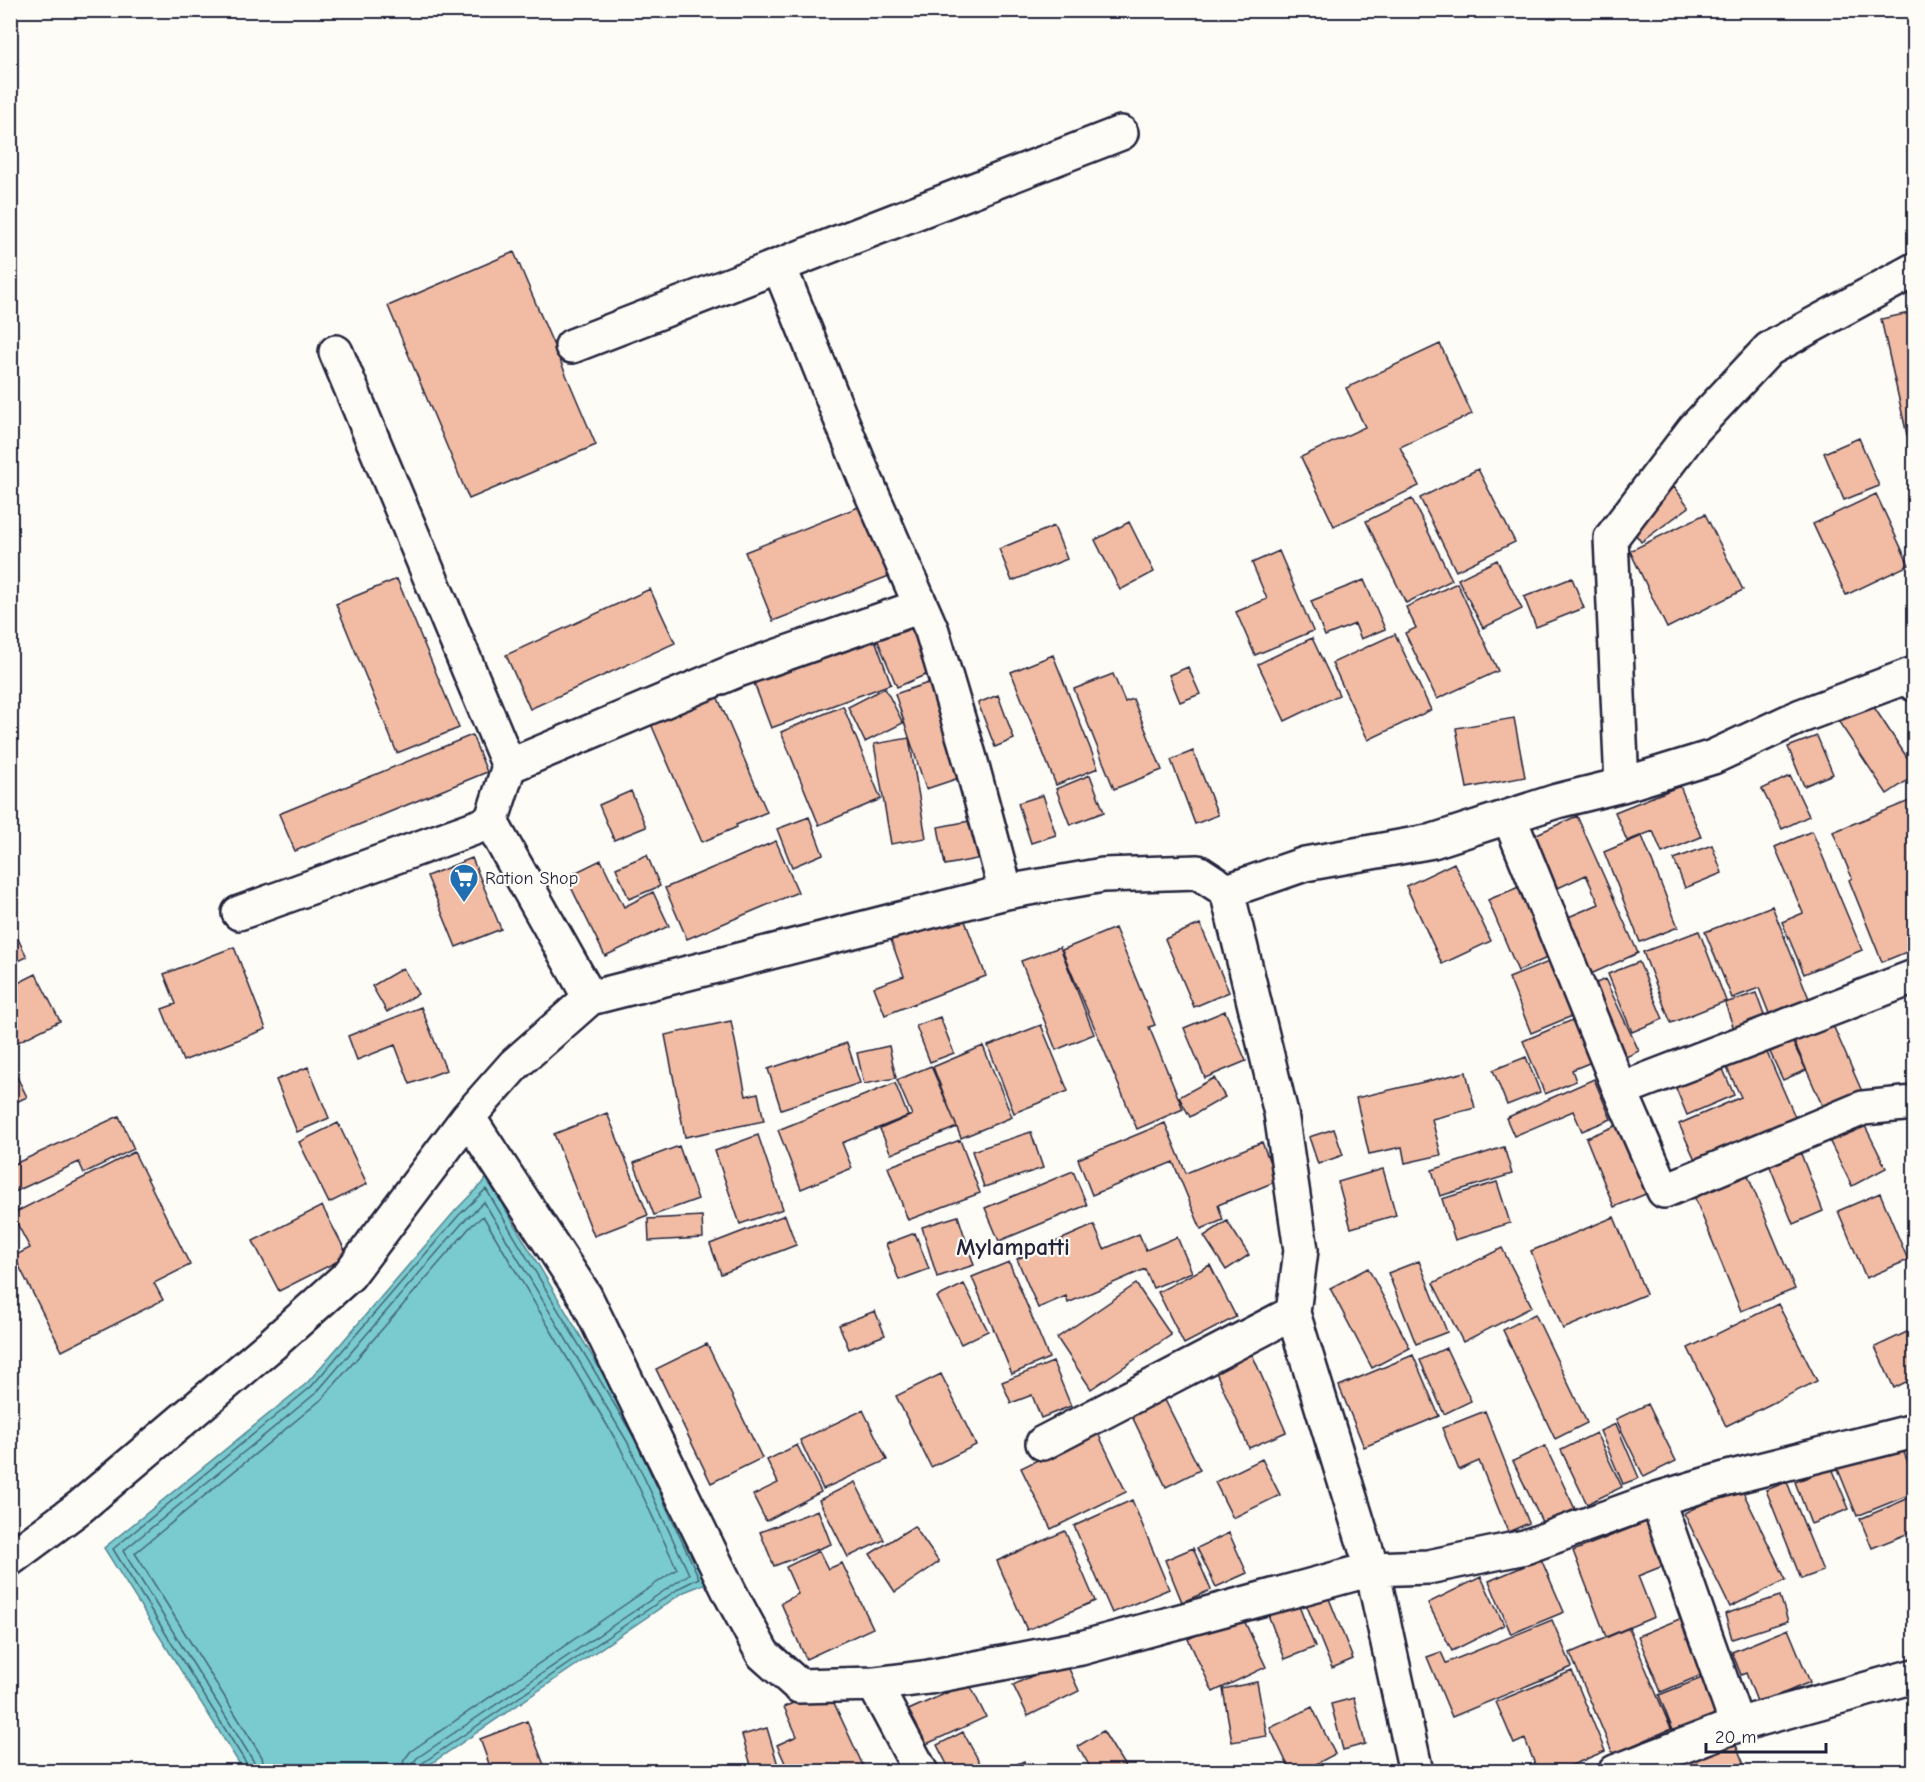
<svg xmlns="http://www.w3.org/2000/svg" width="1925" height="1782" viewBox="0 0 1925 1782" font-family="'Comic Neue',sans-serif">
<rect width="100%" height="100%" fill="#fdfcf7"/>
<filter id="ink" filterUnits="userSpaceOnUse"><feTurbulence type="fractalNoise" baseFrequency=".0167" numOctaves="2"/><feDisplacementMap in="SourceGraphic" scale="12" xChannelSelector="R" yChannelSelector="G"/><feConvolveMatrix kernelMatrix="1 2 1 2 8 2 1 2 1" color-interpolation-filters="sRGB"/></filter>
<g filter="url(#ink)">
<path fill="#79cbcf" stroke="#568794" stroke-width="1.5" d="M487,1178L640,1437L709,1582L684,1592L420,1771H244L104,1548L307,1383L455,1211Z"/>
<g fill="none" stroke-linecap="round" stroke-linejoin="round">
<path stroke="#456676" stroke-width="1.5" d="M249,1772L248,1766L113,1549L311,1387L459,1215L486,1189L635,1439L699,1578L681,1587L421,1764L418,1772
M256,1772L254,1762L123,1551L316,1393L465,1220L484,1202L628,1443L689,1574L417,1758L412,1764L410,1772
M265,1772L262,1757L135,1553L322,1399L471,1226L483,1216L620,1447L677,1569L411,1751L404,1760L401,1772"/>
</g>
<path fill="#f1bca3" stroke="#22223b" stroke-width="1.5" d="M514,252L596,445L469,499L388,306Z
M1914,312V433L1907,435L1881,319Z
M1440,344L1472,414L1400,447L1419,486L1334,526L1301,457L1365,427L1346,388Z
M1859,438L1879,486L1844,500L1824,453Z
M1478,469L1515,542L1456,571L1420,498Z
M1674,487L1689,507L1641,542L1627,522Z
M1876,494L1909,565L1846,595L1813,524Z
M1412,499L1452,580L1406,603L1366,521Z
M861,506L889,576L773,621L745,552Z
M1705,514L1743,590L1667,628L1630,551Z
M1129,522L1154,572L1120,590L1095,540Z
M1054,526L1067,559L1012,581L999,549Z
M1279,551L1313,631L1255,655L1236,612L1267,599L1252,563Z
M1497,560L1522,609L1483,628L1458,579Z
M1572,578L1584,608L1536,627L1524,597Z
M397,579L459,728L397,753L336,604Z
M1364,580L1385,629L1361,639L1355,624L1325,636L1311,601Z
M1457,583L1498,671L1437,699L1405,633L1416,628L1406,607Z
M650,589L675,643L530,709L506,655Z
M910,619L932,672L897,687L875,634Z
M872,631L891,684L771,728L751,675Z
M1395,634L1431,710L1368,740L1332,663Z
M1312,638L1339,695L1285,721L1258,664Z
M1053,655L1098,768L1056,785L1011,672Z
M1188,667L1200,694L1180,702L1169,675Z
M1113,674L1125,702L1133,699L1162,770L1114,789L1074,689Z
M934,681L965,776L926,789L895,694Z
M885,688L903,723L865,742L848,707Z
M714,689L767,812L736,825L737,827L702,842L648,717Z
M998,695L1014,739L995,747L978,703Z
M1866,695L1914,768V776L1887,794L1835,716Z
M843,706L881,799L819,825L781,732Z
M1514,718L1525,777L1467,788L1456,728Z
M472,735L487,772L295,851L279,814Z
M1817,736L1833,774L1804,786L1788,747Z
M909,738L926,838L891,844L874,744Z
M1193,751L1218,815L1195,824L1171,760Z
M1090,775L1104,812L1070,825L1056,789Z
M1790,776L1809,816L1782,829L1762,789Z
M1680,786L1701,837L1662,853L1653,831L1627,841L1615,812Z
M631,791L646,827L614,840L599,805Z
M1043,795L1056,835L1031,843L1018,803Z
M1914,799V949L1882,962L1849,880L1852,878L1833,832Z
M1577,816L1638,953L1584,977L1559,921L1599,904L1586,875L1545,894L1521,841Z
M809,817L823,854L792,867L777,829Z
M975,820L982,858L945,865L938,827Z
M1812,831L1862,950L1804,974L1782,922L1803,913L1775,847Z
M1642,836L1678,927L1640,942L1604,852Z
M776,841L798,892L687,939L665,888Z
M1712,845L1722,873L1685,888L1674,859Z
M647,855L660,886L629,899L616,868Z
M472,858L501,929L456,947L427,876Z
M601,860L624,907L653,892L669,926L605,956L566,877Z
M1454,863L1491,941L1442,964L1406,886Z
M1528,883L1558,953L1518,971L1488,900Z
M1772,906L1812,1006L1772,1021L1759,988L1732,998L1705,932Z
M962,913L986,976L885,1015L874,987L904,976L891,940Z
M10,923L27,957L10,965Z
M1200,924L1229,992L1194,1007L1165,939Z
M1115,928L1155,1025L1149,1027L1183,1109L1137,1129L1062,950Z
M1699,931L1726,1001L1671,1023L1643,952Z
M234,947L266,1029L183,1061L162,1009L176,1004L164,974Z
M1060,947L1094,1034L1056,1050L1021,961Z
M1561,957L1584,1011L1531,1033L1509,978Z
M1639,962L1663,1019L1632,1032L1608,974Z
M403,968L418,994L387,1012L372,986Z
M36,974L60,1021L10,1046V987Z
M1605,979L1639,1051L1617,1061L1582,990Z
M1756,993L1765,1018L1734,1029L1725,1003Z
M421,1007L446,1070L410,1084L395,1045L357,1060L348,1036Z
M1225,1011L1246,1061L1205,1078L1184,1028Z
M1582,1016L1601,1058L1572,1070L1576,1081L1545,1094L1523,1041Z
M940,1017L954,1053L930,1062L916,1026Z
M731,1021L746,1096L758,1093L764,1121L685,1137L665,1035Z
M1832,1023L1864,1096L1825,1112L1793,1039Z
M1041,1025L1068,1091L1014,1113L988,1046Z
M1792,1041L1806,1070L1783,1080L1770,1052Z
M847,1043L860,1083L781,1109L768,1069Z
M889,1046L896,1078L864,1084L857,1053Z
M983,1046L1012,1117L961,1138L933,1067Z
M1765,1048L1796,1119L1697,1164L1679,1124L1741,1097L1726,1066Z
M1526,1057L1540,1092L1507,1105L1493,1070Z
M1720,1062L1734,1095L1687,1115L1673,1081Z
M931,1066L957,1127L891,1154L880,1129L912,1115L897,1080Z
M308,1067L329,1118L297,1132L276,1080Z
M1466,1072L1475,1108L1432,1119L1441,1155L1405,1163L1402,1147L1369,1154L1356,1098Z
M15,1073L27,1097L10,1105V1075Z
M1214,1078L1225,1097L1190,1117L1179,1097Z
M1594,1079L1611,1119L1582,1131L1573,1111L1514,1136L1506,1118Z
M895,1083L908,1116L842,1143L852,1168L801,1189L778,1130Z
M607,1113L648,1215L594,1236L554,1134Z
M119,1116L134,1149L84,1173L79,1162L10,1194V1166Z
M1860,1116L1886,1168L1852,1186L1826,1134Z
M1625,1122L1653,1191L1614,1207L1586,1138Z
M338,1123L367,1184L329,1203L299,1142Z
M1165,1123L1186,1173L1262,1142L1277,1181L1218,1205L1223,1220L1201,1229L1173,1162L1092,1195L1078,1159Z
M1334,1129L1343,1155L1318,1164L1309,1137Z
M1031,1132L1043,1168L984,1187L972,1151Z
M758,1135L783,1209L740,1224L715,1151Z
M960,1140L980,1193L908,1220L888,1167Z
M679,1146L698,1199L654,1215L634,1163Z
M1798,1146L1823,1211L1793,1224L1767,1159Z
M1504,1147L1512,1174L1440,1196L1432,1170Z
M134,1152L190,1265L154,1283L163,1300L62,1351L14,1256L30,1248L12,1214Z
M1383,1169L1396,1215L1351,1228L1338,1182Z
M1745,1169L1795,1289L1741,1311L1692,1191Z
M1073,1171L1087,1205L999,1241L985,1208Z
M1497,1182L1510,1223L1455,1240L1442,1199Z
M1880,1193L1908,1260L1866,1278L1838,1211Z
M322,1206L348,1256L279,1291L253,1241Z
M785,1215L796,1245L721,1274L710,1244Z
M702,1216L703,1238L649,1241L648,1219Z
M958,1216L974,1265L937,1277L922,1227Z
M1614,1217L1646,1294L1563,1329L1531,1251Z
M1227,1221L1249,1255L1226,1270L1204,1236Z
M1094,1225L1104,1249L1139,1234L1146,1250L1177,1237L1192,1272L1153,1288L1145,1269L1068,1303L1066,1296L1038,1308L1017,1259Z
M915,1233L929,1269L899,1280L886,1244Z
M1502,1248L1532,1307L1463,1342L1433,1283Z
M1419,1261L1447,1332L1416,1344L1388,1273Z
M1009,1262L1049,1358L1012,1374L972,1277Z
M1210,1265L1236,1317L1184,1344L1158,1292Z
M1368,1268L1410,1348L1372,1368L1330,1288Z
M964,1284L988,1331L961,1344L937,1297Z
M1136,1284L1171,1335L1091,1389L1057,1338Z
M1778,1304L1817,1381L1726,1426L1688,1348Z
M875,1311L885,1335L849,1349L839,1325Z
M1535,1314L1587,1423L1555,1439L1503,1330Z
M1911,1330L1914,1338V1378L1894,1388L1875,1347Z
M707,1344L762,1458L711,1483L656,1369Z
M1446,1348L1471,1401L1444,1414L1420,1360Z
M1252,1354L1286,1432L1249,1448L1215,1370Z
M1413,1355L1439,1416L1364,1447L1339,1386Z
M1053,1362L1071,1406L1041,1418L1032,1395L1011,1403L1002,1382Z
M941,1374L976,1445L931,1467L896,1396Z
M1162,1394L1200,1470L1166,1487L1129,1410Z
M1648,1404L1676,1461L1644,1477L1616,1419Z
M863,1410L887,1460L823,1489L800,1440Z
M1485,1411L1529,1523L1508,1532L1479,1461L1459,1470L1442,1428Z
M1616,1424L1639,1478L1623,1484L1600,1431Z
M1097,1431L1126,1492L1051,1529L1021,1468Z
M1596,1433L1622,1487L1587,1504L1561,1450Z
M1898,1437L1914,1478V1493L1857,1516L1835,1462Z
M797,1445L821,1492L766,1521L753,1495L778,1483L767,1460Z
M1545,1446L1575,1509L1543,1524L1513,1461Z
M1262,1459L1280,1495L1233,1518L1215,1482Z
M1832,1468L1849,1509L1811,1524L1795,1482Z
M855,1482L884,1540L848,1557L819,1500Z
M1787,1482L1823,1571L1801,1579L1766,1490Z
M1740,1486L1786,1580L1730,1607L1684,1513Z
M1914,1496V1531L1872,1548L1860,1519Z
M1132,1500L1169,1589L1112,1613L1074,1526Z
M818,1510L831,1544L774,1566L760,1532Z
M1651,1520L1668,1564L1638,1576L1654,1617L1606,1637L1573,1551Z
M914,1526L939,1562L895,1592L870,1554Z
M1065,1531L1095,1601L1027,1630L997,1561Z
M1229,1533L1247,1573L1216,1587L1197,1548Z
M1193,1548L1211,1590L1182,1602L1165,1560Z
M819,1551L828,1569L842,1563L873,1628L806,1659L781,1603L798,1594L786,1567Z
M1541,1559L1564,1612L1511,1634L1489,1581Z
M1481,1577L1504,1625L1452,1651L1428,1603Z
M1326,1591L1353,1659L1332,1668L1304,1599Z
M1780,1596L1788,1621L1732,1639L1725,1614Z
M1297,1601L1315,1647L1285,1659L1267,1612Z
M1241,1614L1266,1667L1213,1692L1188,1639Z
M1682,1618L1704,1674L1661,1692L1638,1636Z
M1552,1620L1572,1667L1452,1717L1427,1657L1441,1652L1446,1663Z
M1629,1628L1671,1729L1613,1754L1570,1653Z
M1788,1629L1810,1682L1758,1704L1746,1673L1741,1675L1732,1652Z
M1065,1660L1079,1691L1028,1716L1013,1685Z
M1572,1671L1605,1751L1556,1772H1538L1525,1739L1514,1744L1496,1702Z
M1707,1676L1722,1713L1674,1733L1659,1695Z
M1257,1682L1267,1736L1232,1742L1223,1689Z
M969,1683L986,1717L920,1747L904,1712Z
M827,1688L866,1772H789L777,1745L797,1736L784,1707Z
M1354,1698L1365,1744L1343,1750L1331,1704Z
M1312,1707L1335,1754L1301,1772H1291L1270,1728Z
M527,1721L544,1765L526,1772H492L480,1739Z
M767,1728L780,1772H753L742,1735Z
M1103,1731L1126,1768L1119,1772H1093L1078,1746Z
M963,1732L981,1765L969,1772H951L937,1745Z
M1734,1740L1747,1772H1673L1670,1766Z
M1024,1761L1028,1772H999Z"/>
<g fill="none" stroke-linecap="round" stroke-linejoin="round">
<g stroke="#22223b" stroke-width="38">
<path id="minor" d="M779,266L864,476L932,631L971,762L1006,892
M572,346L1121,133
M336,352L509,766
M1622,785L1611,538L1694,429L1769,349L1914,270
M1509,817L1620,1090L1664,1191L1863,1108L1914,1103
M1227,891L1305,864L1433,841L1557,801L1622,785L1713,757L1801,716L1911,675L1914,684
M239,913L491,822
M590,998L491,822L509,766L735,671L921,606
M1620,1090L1914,977
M468,1117L585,1296L730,1593L763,1654L799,1686L874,1684L929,1677L1081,1648L1372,1569L1428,1567L1525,1547L1657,1499L1728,1478L1914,1431
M1043,1443L1293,1313
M1657,1499L1737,1725
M10,1559L80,1507L271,1345L349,1275L468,1117L514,1065L590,998L1006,892L1103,875L1198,872L1227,891L1281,1113L1301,1250L1293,1313L1372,1569L1416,1772
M874,1684L921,1772
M1615,1772L1737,1725L1914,1676"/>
</g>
<use href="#minor" stroke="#fdfcf7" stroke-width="33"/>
</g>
</g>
<defs>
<g id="supermarket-pin" transform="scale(1.5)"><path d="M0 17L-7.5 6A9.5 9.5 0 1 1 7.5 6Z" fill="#1f6fb2" stroke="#fdfcf7"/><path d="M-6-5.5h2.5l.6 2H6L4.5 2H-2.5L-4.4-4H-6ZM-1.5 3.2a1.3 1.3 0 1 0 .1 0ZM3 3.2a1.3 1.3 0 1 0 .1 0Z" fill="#fff"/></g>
</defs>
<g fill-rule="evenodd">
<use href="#supermarket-pin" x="464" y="878"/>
</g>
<g text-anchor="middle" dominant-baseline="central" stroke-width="4.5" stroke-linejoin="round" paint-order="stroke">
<g font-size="18" fill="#22223b" stroke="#fdfcf7" text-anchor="start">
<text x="485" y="878">Ration Shop</text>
</g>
<g font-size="24" font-weight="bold" fill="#22223b" stroke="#fdfcf7">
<text x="1013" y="1247">Mylampatti</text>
</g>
</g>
<rect width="1925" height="1782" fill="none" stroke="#fdfcf7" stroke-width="36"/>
<rect x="18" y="18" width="1889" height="1746" fill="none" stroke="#22223b" stroke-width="2" filter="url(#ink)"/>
<path d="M1706 1743v9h120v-9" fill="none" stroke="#22223b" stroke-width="3"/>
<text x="1715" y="1743" font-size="18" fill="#22223b" stroke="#fdfcf7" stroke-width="4.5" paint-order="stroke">20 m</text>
</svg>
